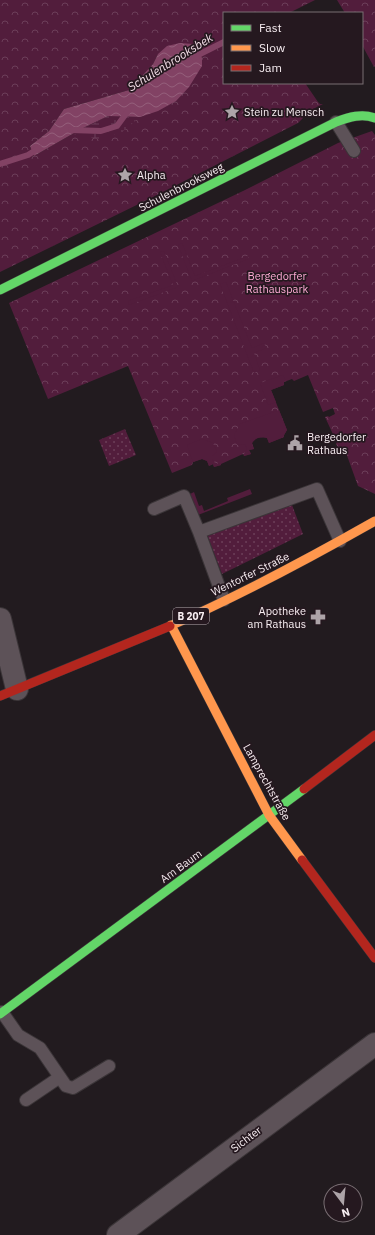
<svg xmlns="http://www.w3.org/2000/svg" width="375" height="1235" viewBox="0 0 375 1235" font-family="'IBM Plex Sans',sans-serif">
<defs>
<pattern id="grass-dots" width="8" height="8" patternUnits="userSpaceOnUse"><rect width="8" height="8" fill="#521d3c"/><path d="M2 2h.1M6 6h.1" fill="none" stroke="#6c3e59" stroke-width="1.8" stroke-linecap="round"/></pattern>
<pattern id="forest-crowns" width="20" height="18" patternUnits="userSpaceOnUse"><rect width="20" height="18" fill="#521d3c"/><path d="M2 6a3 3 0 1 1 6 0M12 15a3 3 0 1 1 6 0" fill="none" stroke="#6c3e59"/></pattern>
<pattern id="wetland-marsh" width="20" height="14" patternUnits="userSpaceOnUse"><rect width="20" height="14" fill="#521d3c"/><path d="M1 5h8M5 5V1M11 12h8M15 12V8" fill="none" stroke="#6c3e59"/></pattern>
<pattern id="water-waves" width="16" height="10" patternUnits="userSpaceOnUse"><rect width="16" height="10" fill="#824264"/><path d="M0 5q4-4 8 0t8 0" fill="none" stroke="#945e7b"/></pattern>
</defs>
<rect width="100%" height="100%" fill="#221b1f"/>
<path fill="url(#grass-dots)" d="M125,429L136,455L109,466L99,440Z
M292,505L303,534L222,574L207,535Z"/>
<path fill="url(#forest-crowns)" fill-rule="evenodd" d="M0,0H315L289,13H224V83H305L318,102L320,104H323L303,114V118L298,123L153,197L0,272ZM158,54L140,117L108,116L81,129L34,156L30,146L49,131L64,109L129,90L153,64Z
M337,0H375V66L374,67L362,45V13H345Z
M372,131L375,135V494L358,486L345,450L339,452L336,443H337L325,417L328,416L329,417L335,414L333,408L323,412L308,375L294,381L292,379L284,382V385L271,390L287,430L284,435V437L269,443L267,438C261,436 255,438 252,443L254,449L249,450L251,454L244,456L243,454L221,464V465L214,467L213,464L209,466L207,461L202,459L193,462L192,465L172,473L128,366L48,399L9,303L243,191L338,143Z"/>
<path fill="url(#wetland-marsh)" d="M108,116L140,117L122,132L99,139L73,134Z"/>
<path fill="#521d3c" d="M182,243L195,276L248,256V259L192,281L178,245Z
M164,251L178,287L129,305L128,301L173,285L160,252Z
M226,282L252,348L264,343L266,348L254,353L260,370L254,373L220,284Z
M283,375L286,381L284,382V385L271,390L276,402L268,405L260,383Z
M279,410L287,430L284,435V437L269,443L267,438C261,436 255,438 252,443L254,449L249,450L251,454L244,456V454L247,449L245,444L237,445L234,435L240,424Z
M202,439L213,443L217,452L212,456V459L215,463L220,464L221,465L214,467L213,464L209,466L207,461L202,459L193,462L187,445Z
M250,489L252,494L198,515L190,494L194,492L199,506L202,505L204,511L228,501L227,498Z"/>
<path fill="url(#water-waves)" d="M180,43L193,44L200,54L202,58V66L189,87L176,101L158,111L140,117L108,116L81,129L34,156L30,146L49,131L64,109L129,90L153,64L158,54L167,46Z"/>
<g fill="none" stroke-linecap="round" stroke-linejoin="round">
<path stroke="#824264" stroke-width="6" d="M194,58L200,54L224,42
M71,130L101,131L117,126L128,111
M0,164L28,155L39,148"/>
<g stroke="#3b3538" stroke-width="14">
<path id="lane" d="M336,122L354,151
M154,509L184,496L199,532
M224,600L199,532L317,489L340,541
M2,1012L18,1035L40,1048L66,1086L73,1088L109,1066
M26,1100L60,1077"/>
</g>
<g stroke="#3b3538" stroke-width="24">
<path id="street" d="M0,619L17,689
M118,1235L375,1044"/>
</g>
<g stroke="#3b3538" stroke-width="10">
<path id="fast" d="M0,290L336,122C349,117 362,113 375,118
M0,1014L304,789"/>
</g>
<g stroke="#3b3538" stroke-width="10">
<path id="slow" d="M171,625L269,815L302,860
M170,626C241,595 308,559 375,521"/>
</g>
<g stroke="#3b3538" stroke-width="10">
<path id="jam" d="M0,696L170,626
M304,789L375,735
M302,860L375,958"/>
</g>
<use href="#lane" stroke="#5d5258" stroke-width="12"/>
<use href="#street" stroke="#5d5258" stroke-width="22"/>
<use href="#fast" stroke="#63d668" stroke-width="9"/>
<use href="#slow" stroke="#ff974d" stroke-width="9"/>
<use href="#jam" stroke="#b3261e" stroke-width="9"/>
</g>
<defs>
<g id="sight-bare" transform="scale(1.2)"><path d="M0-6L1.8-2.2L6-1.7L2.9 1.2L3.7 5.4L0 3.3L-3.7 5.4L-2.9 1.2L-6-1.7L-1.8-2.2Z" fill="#ada4a8" stroke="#25181f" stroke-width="2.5" paint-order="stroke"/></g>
<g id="civic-bare" transform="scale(1.2)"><path d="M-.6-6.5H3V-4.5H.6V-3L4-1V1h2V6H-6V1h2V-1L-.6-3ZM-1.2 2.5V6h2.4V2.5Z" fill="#ada4a8" stroke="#25181f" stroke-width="2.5" paint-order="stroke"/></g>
<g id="pharmacy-bare" transform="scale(1.2)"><path d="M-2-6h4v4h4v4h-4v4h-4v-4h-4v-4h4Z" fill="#ada4a8" stroke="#25181f" stroke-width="2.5" paint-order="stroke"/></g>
</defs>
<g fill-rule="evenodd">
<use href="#sight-bare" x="232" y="112"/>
<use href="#sight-bare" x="125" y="175"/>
<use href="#civic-bare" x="295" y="443"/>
<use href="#pharmacy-bare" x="318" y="617"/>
</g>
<g text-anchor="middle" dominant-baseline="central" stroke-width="3.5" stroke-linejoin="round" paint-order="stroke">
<rect fill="#25181f" stroke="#b9aeb3" stroke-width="1" x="173" y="608" width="36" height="16" rx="3"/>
<g font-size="10" font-weight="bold" fill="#f8eef2">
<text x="191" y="616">B 207</text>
</g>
<g font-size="11" fill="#f8eef2" stroke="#25181f" text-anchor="start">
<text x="244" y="112">Stein zu Mensch</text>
<text x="137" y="175">Alpha</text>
<text x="307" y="437">Bergedorfer<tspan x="307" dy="13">Rathaus</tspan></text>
<text x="306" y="611" text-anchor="end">Apotheke<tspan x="306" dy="13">am Rathaus</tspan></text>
</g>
<g font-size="11" fill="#f8eef2" stroke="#25181f">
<text transform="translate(181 187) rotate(-27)">Schulenbrooksweg</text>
<text transform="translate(250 574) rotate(-26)">Wentorfer Straße</text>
<text transform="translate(267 782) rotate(61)">Lamprechtstraße</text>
<text transform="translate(181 866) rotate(-36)">Am Baum</text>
<text transform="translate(246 1139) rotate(-37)">Sichter</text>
</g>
<g font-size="11" fill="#fbaad3" stroke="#25181f">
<text x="277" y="276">Bergedorfer<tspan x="277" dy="13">Rathauspark</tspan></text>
</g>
<g font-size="12" font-style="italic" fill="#f3dde7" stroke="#25181f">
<text transform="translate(170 62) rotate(-32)">Schulenbrooksbek</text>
</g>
</g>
<rect x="223" y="12" width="140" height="72" fill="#25181f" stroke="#796e73"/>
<rect x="231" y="25" width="20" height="6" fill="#63d668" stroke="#796e73"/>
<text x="259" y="32" font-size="12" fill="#f8eef2">Fast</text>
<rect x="231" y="45" width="20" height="6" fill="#ff974d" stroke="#796e73"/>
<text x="259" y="52" font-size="12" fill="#f8eef2">Slow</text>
<rect x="231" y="65" width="20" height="6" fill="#b3261e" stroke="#796e73"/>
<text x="259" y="72" font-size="12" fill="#f8eef2">Jam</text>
<g transform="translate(343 1203) rotate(164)"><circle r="19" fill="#25181f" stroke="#796e73"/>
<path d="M0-3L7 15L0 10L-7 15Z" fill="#ada4a8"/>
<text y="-6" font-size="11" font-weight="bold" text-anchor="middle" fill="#f8eef2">N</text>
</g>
</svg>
